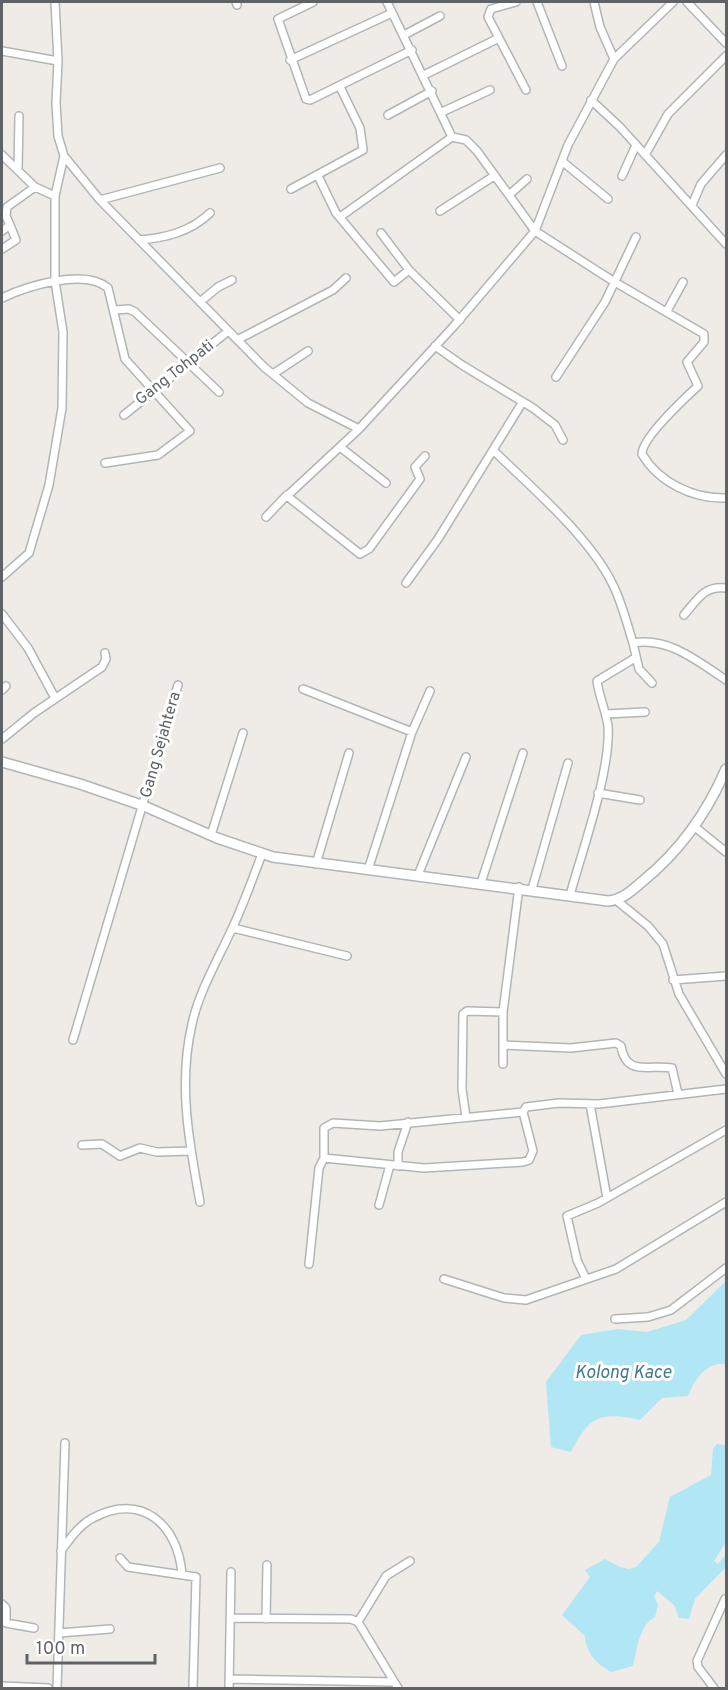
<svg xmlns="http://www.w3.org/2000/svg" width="728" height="1690" viewBox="0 0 728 1690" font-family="Overpass,sans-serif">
<rect width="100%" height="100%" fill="#efece7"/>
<path fill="#b1e6f5" d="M726,1281V1364C706,1362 695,1379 688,1396L662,1398L640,1420C600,1412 590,1415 571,1452L551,1447L546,1382L581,1335L618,1329L647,1332L686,1320Z
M717,1444L726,1445V1542L714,1561L718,1564L726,1554V1567L695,1599L689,1619L679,1618L674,1605L657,1591L654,1596L658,1605L655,1617C639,1625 637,1650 633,1666L611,1672C597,1664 586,1653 585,1636L562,1615L590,1577L585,1570L605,1559L620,1567L629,1569L636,1567L659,1542L670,1497L711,1475L713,1449Z"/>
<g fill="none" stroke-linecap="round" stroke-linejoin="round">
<g stroke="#b2b5b8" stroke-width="10">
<path id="minor" d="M55,2L58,61L56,103L58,136L64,156L100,200L264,367L308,403L359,429L454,326L535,231L568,145L614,59L673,2
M236,2L237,5
M313,2L278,19L306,99L310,100L412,50
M516,2L491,9L488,17L526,90
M537,2L562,66
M594,2L600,27L614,59
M687,2L726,43
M404,35L440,16
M2,51L58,61
M290,60L392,13
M424,75L499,38
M591,100L620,127L726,244
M442,112L490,90
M388,115L432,91
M452,137L466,140L477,151L535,231L613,281L704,334V342L687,362L698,386C685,398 642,438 642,454C659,483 694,499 726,498
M2,155L35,187L55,196
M645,155L668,114L726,56
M563,162L608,199
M18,170L19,116
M318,176L336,213L394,282L409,270
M622,176L636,145
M291,189L363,150L360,128L340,87
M509,195L527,179
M100,200L220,168
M692,205L701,184L726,155
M440,211L494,176
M340,217L452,137L387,2
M2,231L10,225L6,216L7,207L35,187
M381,233L409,270L460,320
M139,240C165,238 190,232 210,213
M2,249L16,240L10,225
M2,298C27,286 85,268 108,288L125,359L190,431L158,455L105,463
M200,302L218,287L232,280
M115,310L129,309L135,312L219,392
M667,311L683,282
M237,340L333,290L346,278
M435,346L462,365L533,408L555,425L563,440
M273,374L308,351
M556,377L605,302L636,237
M522,403L493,450C531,487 590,537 613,585C622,603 627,624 633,643C669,637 697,661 726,680
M124,415L227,332
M359,429L287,496L360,554L369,549L420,479L415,467L425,456
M340,447L386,483
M266,517L287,495
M2,577L29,553L49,485L62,408L63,332L55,281V196L64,156
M406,583L438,539L493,450
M2,614L28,648L55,698
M684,615C697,600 704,585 726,588
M633,643L639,669L652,683
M303,689L412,732
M2,690L6,686
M606,714L645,712
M2,739L34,713L102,667L106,659L105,653
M598,793L640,800
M695,827L726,852
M211,835L243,733
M316,864L349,753
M368,870L412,732L430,691
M418,875L466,757
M481,883L523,753
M532,889L568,763
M570,895C582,851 611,771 608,726C606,711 599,697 597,681L635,658
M616,900L648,926L663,944L679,994L726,1074
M233,928L347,956
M673,980L726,976
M73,1040L178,685
M503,1045L571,1048L616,1043L621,1046C626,1077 649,1064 672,1068L678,1094
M503,1064V1012L519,887
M590,1104L607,1198
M466,1117L462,1089L463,1014L467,1011L503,1012
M82,1145L102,1144L120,1156L140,1148L157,1152L191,1151
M324,1158V1128L333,1123L380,1126L523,1112
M398,1166V1152L408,1122
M200,1202C189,1142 178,1084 192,1024C199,992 217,961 231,931C243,906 252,880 262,854
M379,1205L390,1165
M309,1264L319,1168L324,1158L424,1168L523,1162L529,1160L533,1151L523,1112L526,1107L559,1103L599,1104L726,1089
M444,1279L504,1298L526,1300L616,1269L726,1202
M586,1279L577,1260L567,1216L598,1203L726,1130
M615,1319L648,1317L671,1310L726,1268
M61,1551C70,1539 79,1525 93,1518C141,1492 178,1524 182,1574
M120,1558L128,1567L196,1577L193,1688
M2,1604L6,1608V1623L34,1628
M231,1618L351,1619L358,1622L398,1688
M266,1619L267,1565
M358,1622L386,1576L410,1561
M59,1633L110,1629
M229,1679L394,1682
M2,1686L48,1688
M57,1688L65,1443
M229,1688L231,1572
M714,1688L698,1667L697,1661L725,1599"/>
</g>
<g stroke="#b2b5b8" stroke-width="12">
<path id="tertiary" d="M2,762L80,784L144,806L217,838L273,857L608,901C623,900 632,890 643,881C681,850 707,813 726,769"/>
</g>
<use href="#minor" stroke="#fff" stroke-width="7"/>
<use href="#tertiary" stroke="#fff" stroke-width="9"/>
</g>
<g text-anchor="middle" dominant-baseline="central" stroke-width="6" stroke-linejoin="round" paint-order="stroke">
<g font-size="16" fill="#5f6366" stroke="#fff">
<text transform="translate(175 373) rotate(-38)">Gang Tohpati</text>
<text transform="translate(161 745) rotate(-74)">Gang Sejahtera</text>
</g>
<g font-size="18" font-style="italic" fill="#45788e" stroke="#fff">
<text x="623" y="1373">Kolong Kace</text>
</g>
</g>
<rect width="728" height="1690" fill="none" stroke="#5f6366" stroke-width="6"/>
<path d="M27 1654v9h128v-9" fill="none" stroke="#5f6366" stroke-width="3"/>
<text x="36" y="1654" font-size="18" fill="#5f6366" stroke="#ffffff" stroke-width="4.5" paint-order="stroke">100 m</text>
</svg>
